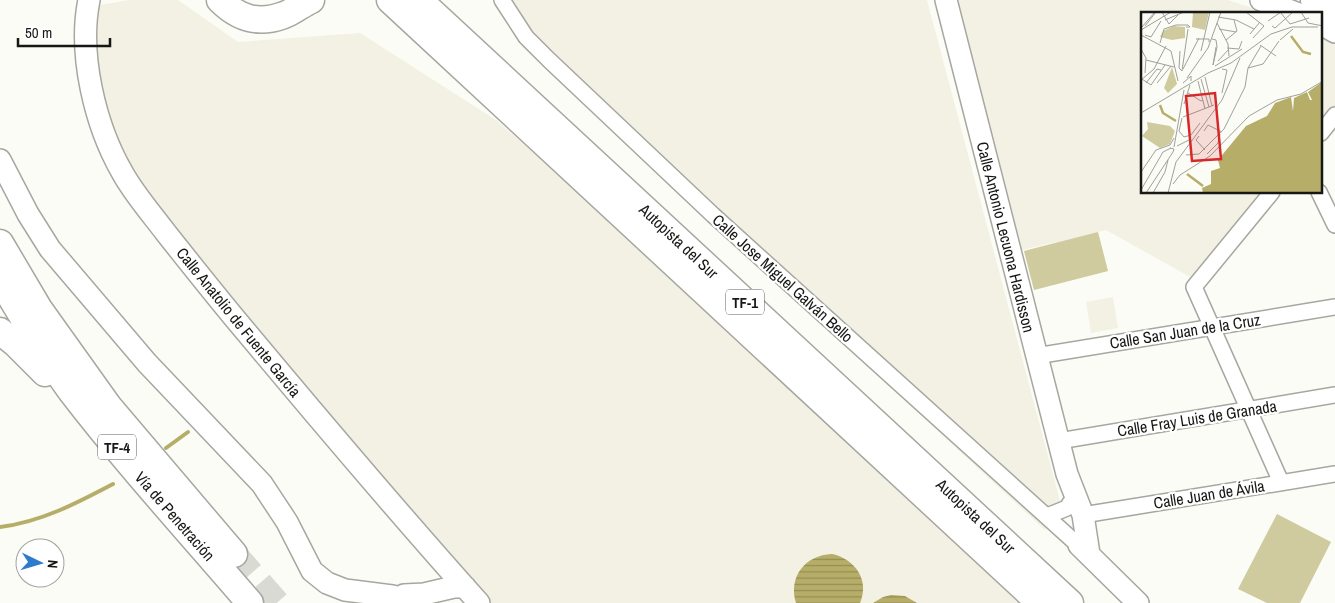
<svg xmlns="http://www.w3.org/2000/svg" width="1335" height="603" viewBox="0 0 1335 603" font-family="'Archivo Narrow',sans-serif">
<defs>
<pattern id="water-rules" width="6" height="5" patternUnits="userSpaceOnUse" patternTransform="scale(1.25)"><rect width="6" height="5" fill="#b6ae68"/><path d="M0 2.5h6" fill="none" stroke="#938d54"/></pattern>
</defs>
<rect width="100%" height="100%" fill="#fcfcf6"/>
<path fill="#f2f1e3" d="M129,0H178L238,42L360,33L496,120L706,303L1028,603H490L469,581L219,286L123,158L113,134L95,57V6Z
M496,0H927L1060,501L1045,530L522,47Z
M955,0H1228L1270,14H1142V192L1276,193L1201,283L1106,230L1098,232L1108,271L1034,290L1024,251L1061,241L1022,250Z
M1321,34L1335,41V120L1321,137Z
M1113,297L1118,328L1091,333L1086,302Z"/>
<path fill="#cfcb9f" d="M1098,232L1108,271L1034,290L1024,251Z
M1277,514L1331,542L1300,603H1267L1238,589Z"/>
<path fill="url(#water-rules)" d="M832,554C855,559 870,580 860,603H796C788,577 805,555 832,554Z
M891,595L905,596L917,603H873L883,597Z"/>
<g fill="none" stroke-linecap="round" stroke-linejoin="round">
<path stroke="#b6ae68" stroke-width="4" d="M166,448L188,432
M0,527C41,522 77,503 113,484"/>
<path stroke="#dadad4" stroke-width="26" stroke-dasharray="26 13" stroke-linecap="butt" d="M234,554L277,603"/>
<g stroke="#a7a7a1" stroke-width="18">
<path id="street" d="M502,0L526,37L549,60L713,215L1077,544
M1321,133L1335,115
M1272,192L1194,287L1281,482
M1319,192L1335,225
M1036,356L1335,307
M1059,441L1335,395
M1083,515L1335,474
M1047,516L1067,508L1070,503"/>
</g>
<g stroke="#a7a7a1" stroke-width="24">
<path id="secondary" d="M89,0C78,54 95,125 122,172C134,194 151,213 166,233C193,267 219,300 247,333C323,424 400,515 479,603
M946,0L1067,474L1083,515L1089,554
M1261,0L1299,14
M1321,24L1335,32
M0,160L28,214L50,249L147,363L262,484L287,522L312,571L327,583L345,590L392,596L422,603
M1079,545L1138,603
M404,595L424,594L454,587H465"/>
</g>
<g stroke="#a7a7a1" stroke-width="29">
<path id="highway" d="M220,0C238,18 258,25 284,15C293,12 302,4 311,0
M390,0L1040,603
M419,0L1070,603
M1314,0L1335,7
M0,243L39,309L109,407L234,554
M0,279C23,317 45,356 71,391C127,464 190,533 250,603
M0,331L16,344L45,373"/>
</g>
<use href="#street" stroke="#fff" stroke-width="15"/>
<use href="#secondary" stroke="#fff" stroke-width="21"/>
<use href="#highway" stroke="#fff" stroke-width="26"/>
</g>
<g text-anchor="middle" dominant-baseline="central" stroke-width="4.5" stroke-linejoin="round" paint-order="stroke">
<g fill="#fff" stroke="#5d5d5b" stroke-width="1">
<rect x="726" y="289.5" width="38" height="25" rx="4"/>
<rect x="98" y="434.5" width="38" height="25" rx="4"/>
</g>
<g font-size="15" font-weight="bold" fill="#171715">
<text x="745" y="302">TF-1</text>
<text x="117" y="447">TF-4</text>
</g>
<g font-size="16" fill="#171715" stroke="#fff">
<text transform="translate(1006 237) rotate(76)">Calle Antonio Lecuona Hardisson</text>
<text transform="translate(679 241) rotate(43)">Autopista del Sur</text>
<text transform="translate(783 278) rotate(42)">Calle Jose Miguel Galván Bello</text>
<text transform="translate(239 322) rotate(51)">Calle Anatolio de Fuente García</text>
<text transform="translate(1185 331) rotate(-9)">Calle San Juan de la Cruz</text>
<text transform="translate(1197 418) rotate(-9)">Calle Fray Luis de Granada</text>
<text transform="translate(1209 494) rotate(-9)">Calle Juan de Ávila</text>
<text transform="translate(175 516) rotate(49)">Vía de Penetración</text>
<text transform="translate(976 516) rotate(43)">Autopista del Sur</text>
</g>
</g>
<g transform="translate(1141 12)">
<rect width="181" height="181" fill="#fcfcf6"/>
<path d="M52,0H68L64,18L51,15Z" fill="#cfcb9f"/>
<path d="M6,110L29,114L34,119L29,132L19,136L1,124L7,117Z" fill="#cfcb9f"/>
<path d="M33,14L44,15V26L31,28L19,25L22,19ZM31,55L36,72L27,81L23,76Z" fill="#cfcb9f"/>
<path d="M181,70V181H62L61,176L70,172V159L79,156L77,148L105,114L126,104L134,91L150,85L152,99L153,86L166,80L169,88H171L167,80Z" fill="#b6ae68"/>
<path fill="none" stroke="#b6ae68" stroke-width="2.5" d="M150,24L162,40L170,42M19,93L22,101L35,109M46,162L62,174"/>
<path fill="none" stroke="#a0a09c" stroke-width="1" d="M21,0L28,12L37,3M105,0L123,14L112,26M139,0L149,12L168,6M160,0L167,11L182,14M77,5L95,8L113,17M24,8L43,0M127,9L140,0M76,11L87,32L88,44M4,14L15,0M131,14L134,16L152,0M0,16L14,0M78,17L95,20M0,18L30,0M109,22L119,10M0,23L30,39L37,69M4,23L10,25L20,9M55,27H68V30M71,27L75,28L76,35L72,53L75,35M85,28L96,19L93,8M139,28L152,17M19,31L23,17L35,13H47L49,15H45M119,33L135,44M86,36L98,37L101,29M0,37L5,46L4,61M39,39L38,56L41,59M60,39L69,0M5,48L33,55M77,49L88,37M74,54L101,37M107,56L122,52L138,29M42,57L58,26M41,59L47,17M64,65L71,94M46,66L67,36L80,0M1,67L10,73L24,53M60,67L68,95M0,68L13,57L25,34M57,69L64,97M5,71L16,57L20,58M16,71L30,54M42,71L50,64V69M47,81L60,89L62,88M81,81L86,58L81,57M43,92L49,73M0,101L67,61L90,51L130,22L151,15H177M42,105L73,93M41,106L38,119L43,125L50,123L59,111M63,119L67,113L81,120M58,124L55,128L64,138M36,134L50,127M33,135L43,78M66,142L77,131L79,122M45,143L58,142L83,117L104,75L107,56L120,34M0,160L15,138L29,133L33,126M32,172L39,163L69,144L108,104L136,88L160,82L182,69M0,178L22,140L30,136M5,181L32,140L33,137L29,136M12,181L24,160L27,148M27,181L35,150L81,88L99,46"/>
<path fill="#d62828" fill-opacity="0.15" stroke="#d62828" stroke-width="2.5" d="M74,81L80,147L51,149L45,84Z"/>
<rect width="181" height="181" fill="none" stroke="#171715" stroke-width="2.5"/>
</g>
<g transform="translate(40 563) rotate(95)"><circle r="24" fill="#ffffff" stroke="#a2a2a1"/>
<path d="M0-4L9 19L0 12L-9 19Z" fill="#307acb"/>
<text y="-8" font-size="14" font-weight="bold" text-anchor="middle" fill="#171715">N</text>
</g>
<path d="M18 38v8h92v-8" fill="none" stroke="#171715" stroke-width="2.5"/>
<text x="25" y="38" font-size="15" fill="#171715" stroke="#ffffff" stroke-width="4" paint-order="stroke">50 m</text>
</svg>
